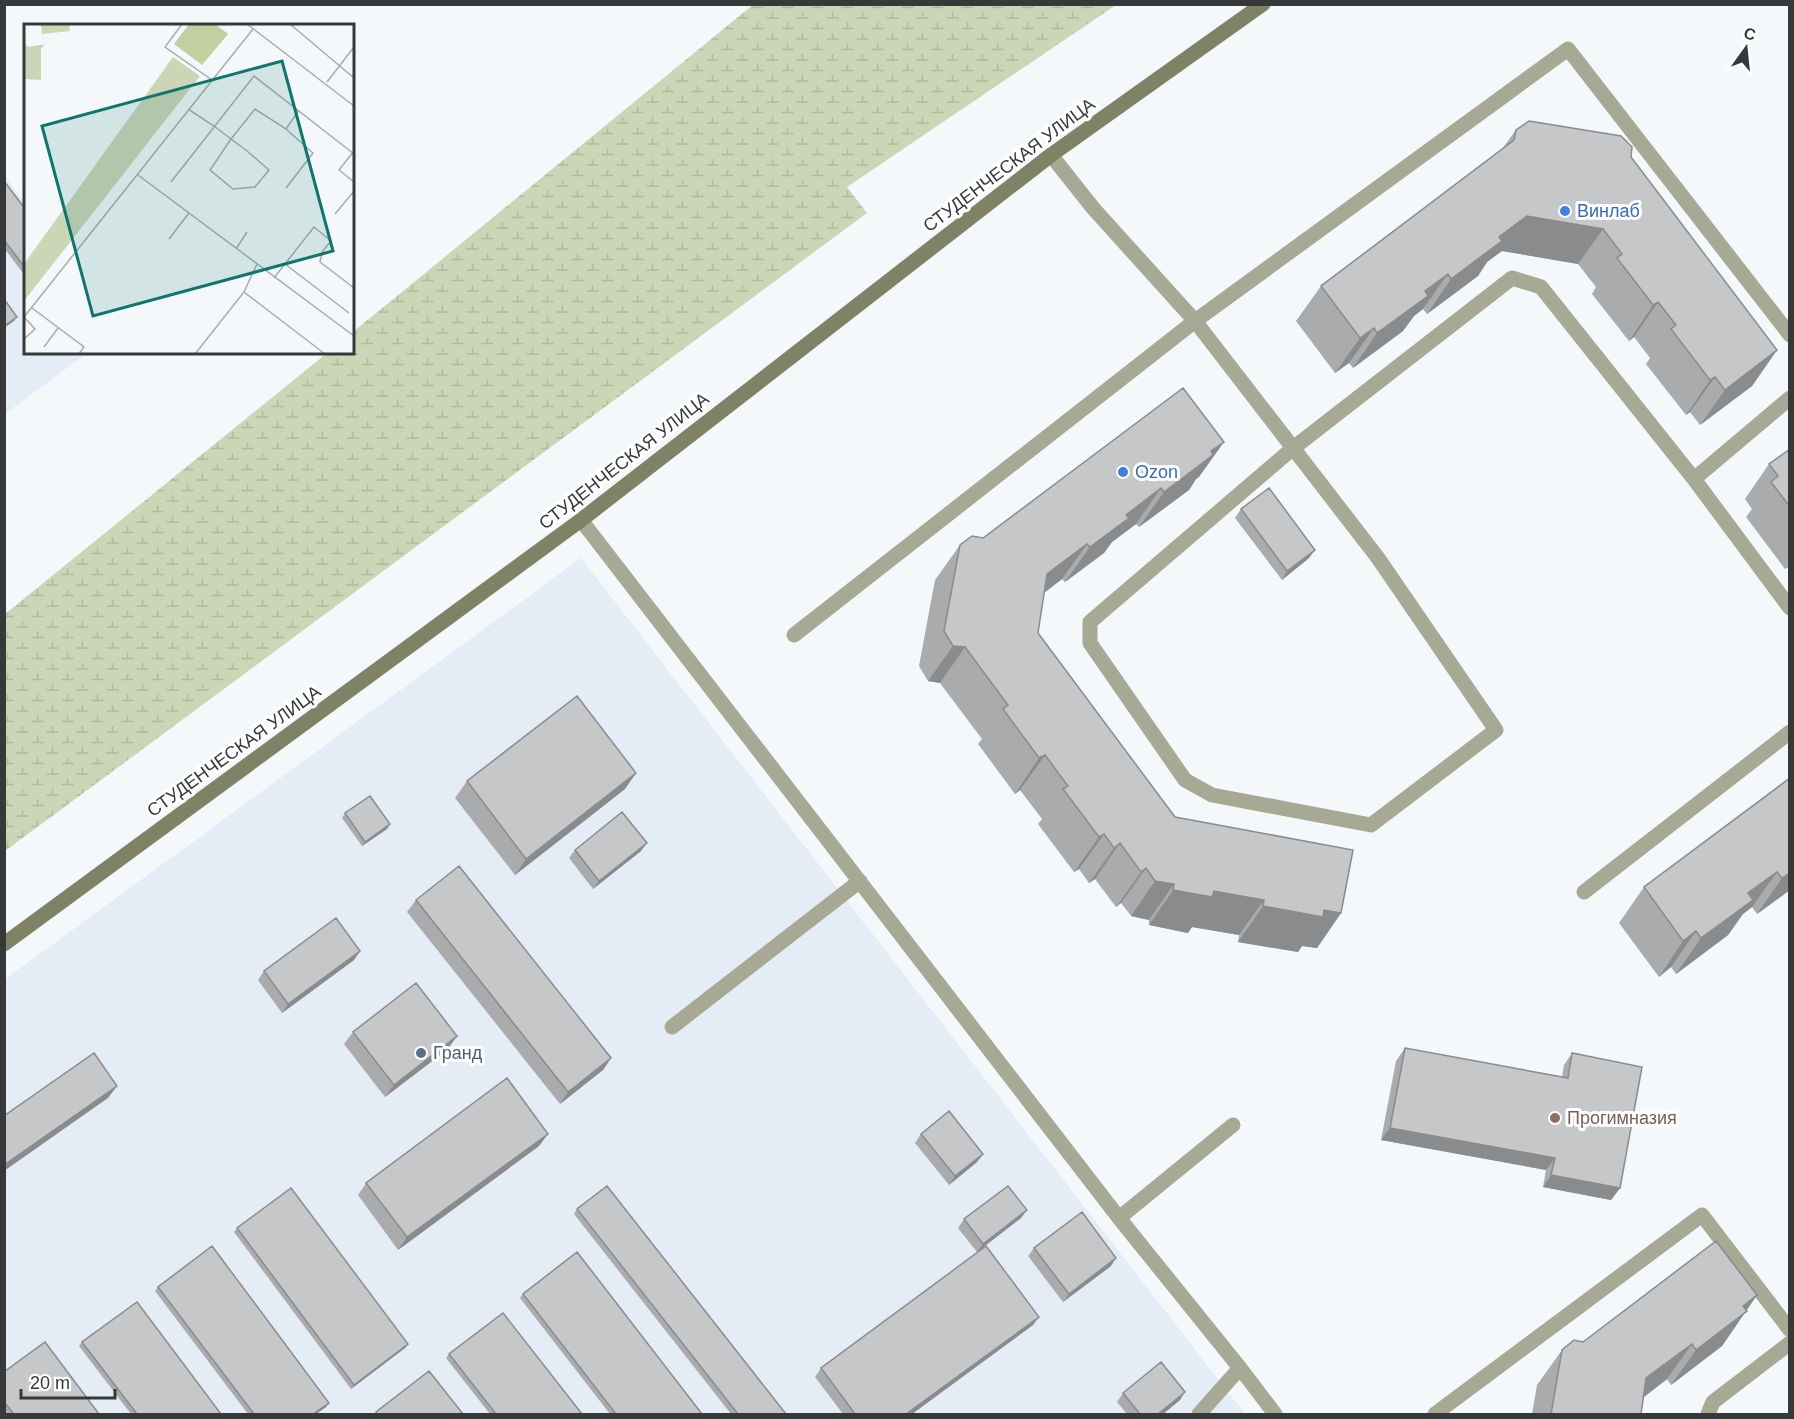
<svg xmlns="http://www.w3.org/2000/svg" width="1794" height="1419" viewBox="0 0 1794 1419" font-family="Arial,sans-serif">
<defs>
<pattern id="wetland-marsh" width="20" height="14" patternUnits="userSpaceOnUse" patternTransform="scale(1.5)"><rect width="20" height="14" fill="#cdd5b7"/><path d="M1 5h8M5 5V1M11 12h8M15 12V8" fill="none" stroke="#b1b89e"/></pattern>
</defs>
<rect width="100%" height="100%" fill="#f5f8fa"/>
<path fill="#e4ecf5" d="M4,175L25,203L26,352L87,353L5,414Z
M581,558L1245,1414H5L4,980Z"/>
<path fill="url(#wetland-marsh)" d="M754,4L1116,5L847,187L867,213L5,851V614L327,353L352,352L353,332Z"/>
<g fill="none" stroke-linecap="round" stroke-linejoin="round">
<path stroke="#a7a995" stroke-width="15" d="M1051,155L1093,208L1195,321L1378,558L1496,730L1371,825L1212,795L1185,780L1090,643V622L1292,449L1512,278L1541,287L1694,479L1790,398
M1694,479L1790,608
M581,520L1119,1218L1240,1368L1275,1414
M794,635L1195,321L1568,49L1790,335
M1584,892L1790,732
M672,1027L860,881
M1119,1218L1233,1125
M1199,1414L1240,1368
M1435,1414L1702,1215L1790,1330
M1708,1414L1713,1402L1790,1343"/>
<path stroke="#808266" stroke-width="15" d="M4,944L581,520L1051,155L1263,4"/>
</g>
<path fill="#a9abad" d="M1516,130L1631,157L1777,350L1752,386L1700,425L1690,412L1686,415L1646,364L1650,358L1634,337L1629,341L1592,294L1596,287L1578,264L1502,251L1487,262L1478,276L1427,314L1423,309L1414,316L1403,331L1353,368L1349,363L1335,373L1296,321L1321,286L1502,149Z
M4,181L26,210V277L4,248Z
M1790,449V566L1785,569L1746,517L1752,509L1745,499L1769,464Z
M1199,477L1196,479L1189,490L1139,527L1136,524L1112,542L1104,553L1065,582L1062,579L1044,593L1038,633L1175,817L1341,913L1317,948L1302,946L1298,952L1238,942L1239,935L1192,927L1188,933L1149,925V920L1131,916L1121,903L1116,907L1095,879L1089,883L1079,869L1074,872L1038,824L1042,819L1020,790L1015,794L978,744L982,739L940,683L928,681L919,666L935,580L960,545Z
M1241,509L1309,558L1282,580L1235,518Z
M636,773L625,789L515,875L455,798L467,781Z
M1790,778V890L1757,914L1752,907L1743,914L1728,935L1676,974L1671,967L1659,977L1619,923L1644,887Z
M345,813L387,829L362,846L342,818Z
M575,850L641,851L593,889L569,858Z
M416,900L611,1058L603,1070L560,1104L407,912Z
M360,951L354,960L282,1013L258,980L264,971Z
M353,1032L448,1049L385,1097L344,1044Z
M1405,1048L1562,1077L1564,1065L1572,1053L1620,1188L1611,1200L1543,1187L1546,1170L1381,1140L1396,1061Z
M921,1134L983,1154L977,1162L949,1185L915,1143Z
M539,1146L398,1250L358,1195L366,1183Z
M577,1209L786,1414H731L574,1214Z
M1021,1218L977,1252L958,1228L964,1219Z
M237,1228L405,1348L351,1389L234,1232Z
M1034,1248L1111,1266L1063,1302L1028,1256Z
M158,1287L326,1407L316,1414H248L155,1291Z
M523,1294L702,1414H610L520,1298Z
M1757,1295L1722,1346L1671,1385L1667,1379L1644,1397L1641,1414H1532L1537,1385L1562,1350L1583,1342Z
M1033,1325L912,1414H843L815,1377L821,1368Z
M82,1342L221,1414H131L79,1346Z
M449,1354L582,1414H490L446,1358Z
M4,1372L99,1414H8L4,1410Z
M1123,1393L1180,1400L1163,1414H1127L1117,1402Z"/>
<path fill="#8a8b8d" d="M1527,216L1603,229L1578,264L1502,251L1487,262L1478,276L1427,314L1451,279L1499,237Z
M1448,274L1423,309L1414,316L1403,331L1353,368L1377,333L1425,291Z
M1658,302L1634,337L1629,341L1653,305Z
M17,317L14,321L4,328V326Z
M1374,328L1349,363L1335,373L1360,338Z
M1777,350L1752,386L1700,425L1725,390Z
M1715,377L1690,412L1686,415L1710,380Z
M1224,442L1199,477L1196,479L1189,490L1139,527L1164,492L1211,451Z
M1161,488L1136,524L1112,542L1104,553L1065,582L1090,547L1126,515Z
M1087,544L1062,579L1023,609L1047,574Z
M1315,550L1309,558L1282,580L1287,571Z
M953,646L965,647L940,683L928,681Z
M1045,755L1020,790L1015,794L1039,758Z
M636,773L625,789L515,875L526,859Z
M390,824L387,829L362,846L365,842Z
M1104,834L1079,869L1074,872L1099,837Z
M647,843L641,851L593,889L599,881Z
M1120,843L1095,879L1089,883L1114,848Z
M1146,868L1121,903L1116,907L1141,872Z
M1777,872L1752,907L1743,914L1728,935L1676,974L1701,938L1748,893Z
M1790,873V890L1757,914L1782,878Z
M1155,881L1174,884L1149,920L1131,916Z
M1173,890L1214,891L1264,900L1239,935L1192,927L1188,933L1149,925Z
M1263,906L1324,910L1341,913L1317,948L1302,946L1298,952L1238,942Z
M1696,931L1671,967L1659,977L1683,941Z
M360,951L354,960L282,1013L288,1004Z
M457,1036L448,1049L385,1097L394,1085Z
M611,1058L603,1070L560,1104L568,1092Z
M117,1086L108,1098L4,1171V1165Z
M1390,1128L1555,1158L1546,1170L1381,1140Z
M548,1134L539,1146L398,1250L407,1237Z
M983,1154L977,1162L949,1185L955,1176Z
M1551,1175L1620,1188L1611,1200L1543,1187Z
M1027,1210L1021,1218L977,1252L983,1244Z
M1116,1258L1111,1266L1063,1302L1069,1294Z
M1757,1295L1722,1346L1671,1385L1696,1350L1743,1306Z
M1039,1317L1033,1325L912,1414H906Z
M408,1344L405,1348L351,1389L354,1385Z
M1692,1344L1667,1379L1622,1414L1646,1378Z
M1185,1392L1180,1400L1163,1414H1158Z
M329,1403L326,1407L316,1414H313Z"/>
<path fill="#c5c7c9" stroke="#8a8b8d" stroke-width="1.5" d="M1529,121L1621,136L1632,147L1631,157L1777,350L1725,390L1715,377L1710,380L1671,329L1676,325L1658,302L1653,305L1617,258L1622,254L1603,229L1527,216L1499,237L1502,241L1451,279L1448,274L1425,291L1428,296L1377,333L1374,328L1360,338L1321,286L1514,140L1516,130Z
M4,181L26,210V269L4,240Z
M4,299L17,317L4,326Z
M1183,388L1224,442L1211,451L1213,455L1164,492L1161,488L1126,515L1129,518L1090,547L1087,544L1047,574L1038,633L1175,817L1353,850L1341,913L1324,910L1323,917L1263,906L1264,900L1214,891L1212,897L1173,890L1174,884L1155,881L1146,868L1141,872L1120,843L1114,848L1104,834L1099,837L1063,789L1068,786L1045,755L1039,758L1003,709L1008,705L965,647L953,646L944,631L960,545L972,536L983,538Z
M1790,449V507L1771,482L1778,476L1769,464Z
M1269,488L1315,550L1287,571L1241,509Z
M577,696L636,773L526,859L467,781Z
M1790,778V873L1782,878L1777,872L1748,893L1753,900L1701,938L1696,931L1683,941L1644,887Z
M370,796L390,824L365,842L345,813Z
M622,812L647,843L599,881L575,850Z
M459,866L611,1058L568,1092L416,900Z
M336,918L360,951L288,1004L264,971Z
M416,983L457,1036L394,1085L353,1032Z
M1405,1048L1568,1078L1572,1053L1642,1067L1620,1188L1551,1175L1555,1158L1390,1128Z
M94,1053L117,1086L4,1165V1116Z
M507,1078L548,1134L407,1237L366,1183Z
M949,1111L983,1154L955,1176L921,1134Z
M607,1186L786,1414H738L577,1209Z
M1008,1186L1027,1210L983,1244L964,1219Z
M291,1188L408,1344L354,1385L237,1228Z
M1082,1212L1116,1258L1069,1294L1034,1248Z
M1716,1241L1757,1295L1743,1306L1747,1311L1696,1350L1692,1344L1646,1378L1641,1414H1551L1562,1350L1574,1340L1583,1342Z
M212,1246L329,1403L313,1414H254L158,1287Z
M986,1246L1039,1317L906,1414H855L821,1368Z
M577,1252L702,1414H616L523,1294Z
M137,1302L221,1414H137L82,1342Z
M503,1313L582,1414H496L449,1354Z
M45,1342L99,1414H14L4,1402V1372Z
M1161,1362L1185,1392L1158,1414H1140L1123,1393Z
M429,1371L463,1414H377L376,1412Z"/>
<g fill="#3f7fe0" stroke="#fff" stroke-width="2">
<circle cx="1565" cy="211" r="6"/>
<circle cx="1123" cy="472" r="6"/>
</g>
<circle fill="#5c6f8a" stroke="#fff" stroke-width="2" cx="421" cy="1053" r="6"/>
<circle fill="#8d6e63" stroke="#fff" stroke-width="2" cx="1555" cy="1118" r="6"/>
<g text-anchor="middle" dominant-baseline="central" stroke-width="6" stroke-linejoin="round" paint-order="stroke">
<g font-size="18" fill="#373839" stroke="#fff">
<text transform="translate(1009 165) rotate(-37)">СТУДЕНЧЕСКАЯ УЛИЦА</text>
<text transform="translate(624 461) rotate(-38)">СТУДЕНЧЕСКАЯ УЛИЦА</text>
<text transform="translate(234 751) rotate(-36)">СТУДЕНЧЕСКАЯ УЛИЦА</text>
</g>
<g font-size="18" fill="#366cbe" stroke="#fff" text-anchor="start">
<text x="1577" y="211">Винлаб</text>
<text x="1135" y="472">Ozon</text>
</g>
<g font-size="18" fill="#4e5e75" stroke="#fff" text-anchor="start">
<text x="433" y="1053">Гранд</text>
</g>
<g font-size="18" fill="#785e54" stroke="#fff" text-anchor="start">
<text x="1567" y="1118">Прогимназия</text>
</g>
</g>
<g transform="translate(24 24)">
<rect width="330" height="330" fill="#f5f8fa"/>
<path d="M165,0H191L204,10L178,41L150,20Z" fill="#c3cea1"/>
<path d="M149,33L176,52L0,277V240Z" fill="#cdd5b7"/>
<path d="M17,0H45L46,7L18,10ZM0,19L4,23L21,20L17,25V56L0,55Z" fill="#cdd5b7"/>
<path fill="none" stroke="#a9abad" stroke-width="1.5" d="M158,0L141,23L188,56M223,0L330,82M266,0L330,54M303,58L330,23M164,85L190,102L207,115L223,127L245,146L231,163L209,165L186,146L207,115L231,85L262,105L275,86M262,105L289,129L262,164M330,127L315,146L330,158M114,151L330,312M147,158L230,52L330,130M311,190L330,167M145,215L165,189M212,225L223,208M233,240L220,268L301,330M261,240L325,289M250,254L290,203L307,217L298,228L296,238L330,264M8,284L60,323L55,330M0,293L229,5M0,315L11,305L0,293M20,323L34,304M171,330L220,268"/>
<path fill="#0f766e" fill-opacity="0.15" stroke="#0f766e" stroke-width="3" d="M258,37L309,227L69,292L18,102Z"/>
<rect width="330" height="330" fill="none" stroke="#373839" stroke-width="3"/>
</g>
<rect width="1794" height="1419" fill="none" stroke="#373839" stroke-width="12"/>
<g transform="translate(1746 48) rotate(15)" stroke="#ffffff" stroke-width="4.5" paint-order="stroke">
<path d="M0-4.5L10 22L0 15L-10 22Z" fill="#373839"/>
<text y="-9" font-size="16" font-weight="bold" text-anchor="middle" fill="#373839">С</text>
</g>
<path d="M21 1389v9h94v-9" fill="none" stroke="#373839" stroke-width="3"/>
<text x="30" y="1389" font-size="18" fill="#373839" stroke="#ffffff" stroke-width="4.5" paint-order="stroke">20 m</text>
</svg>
